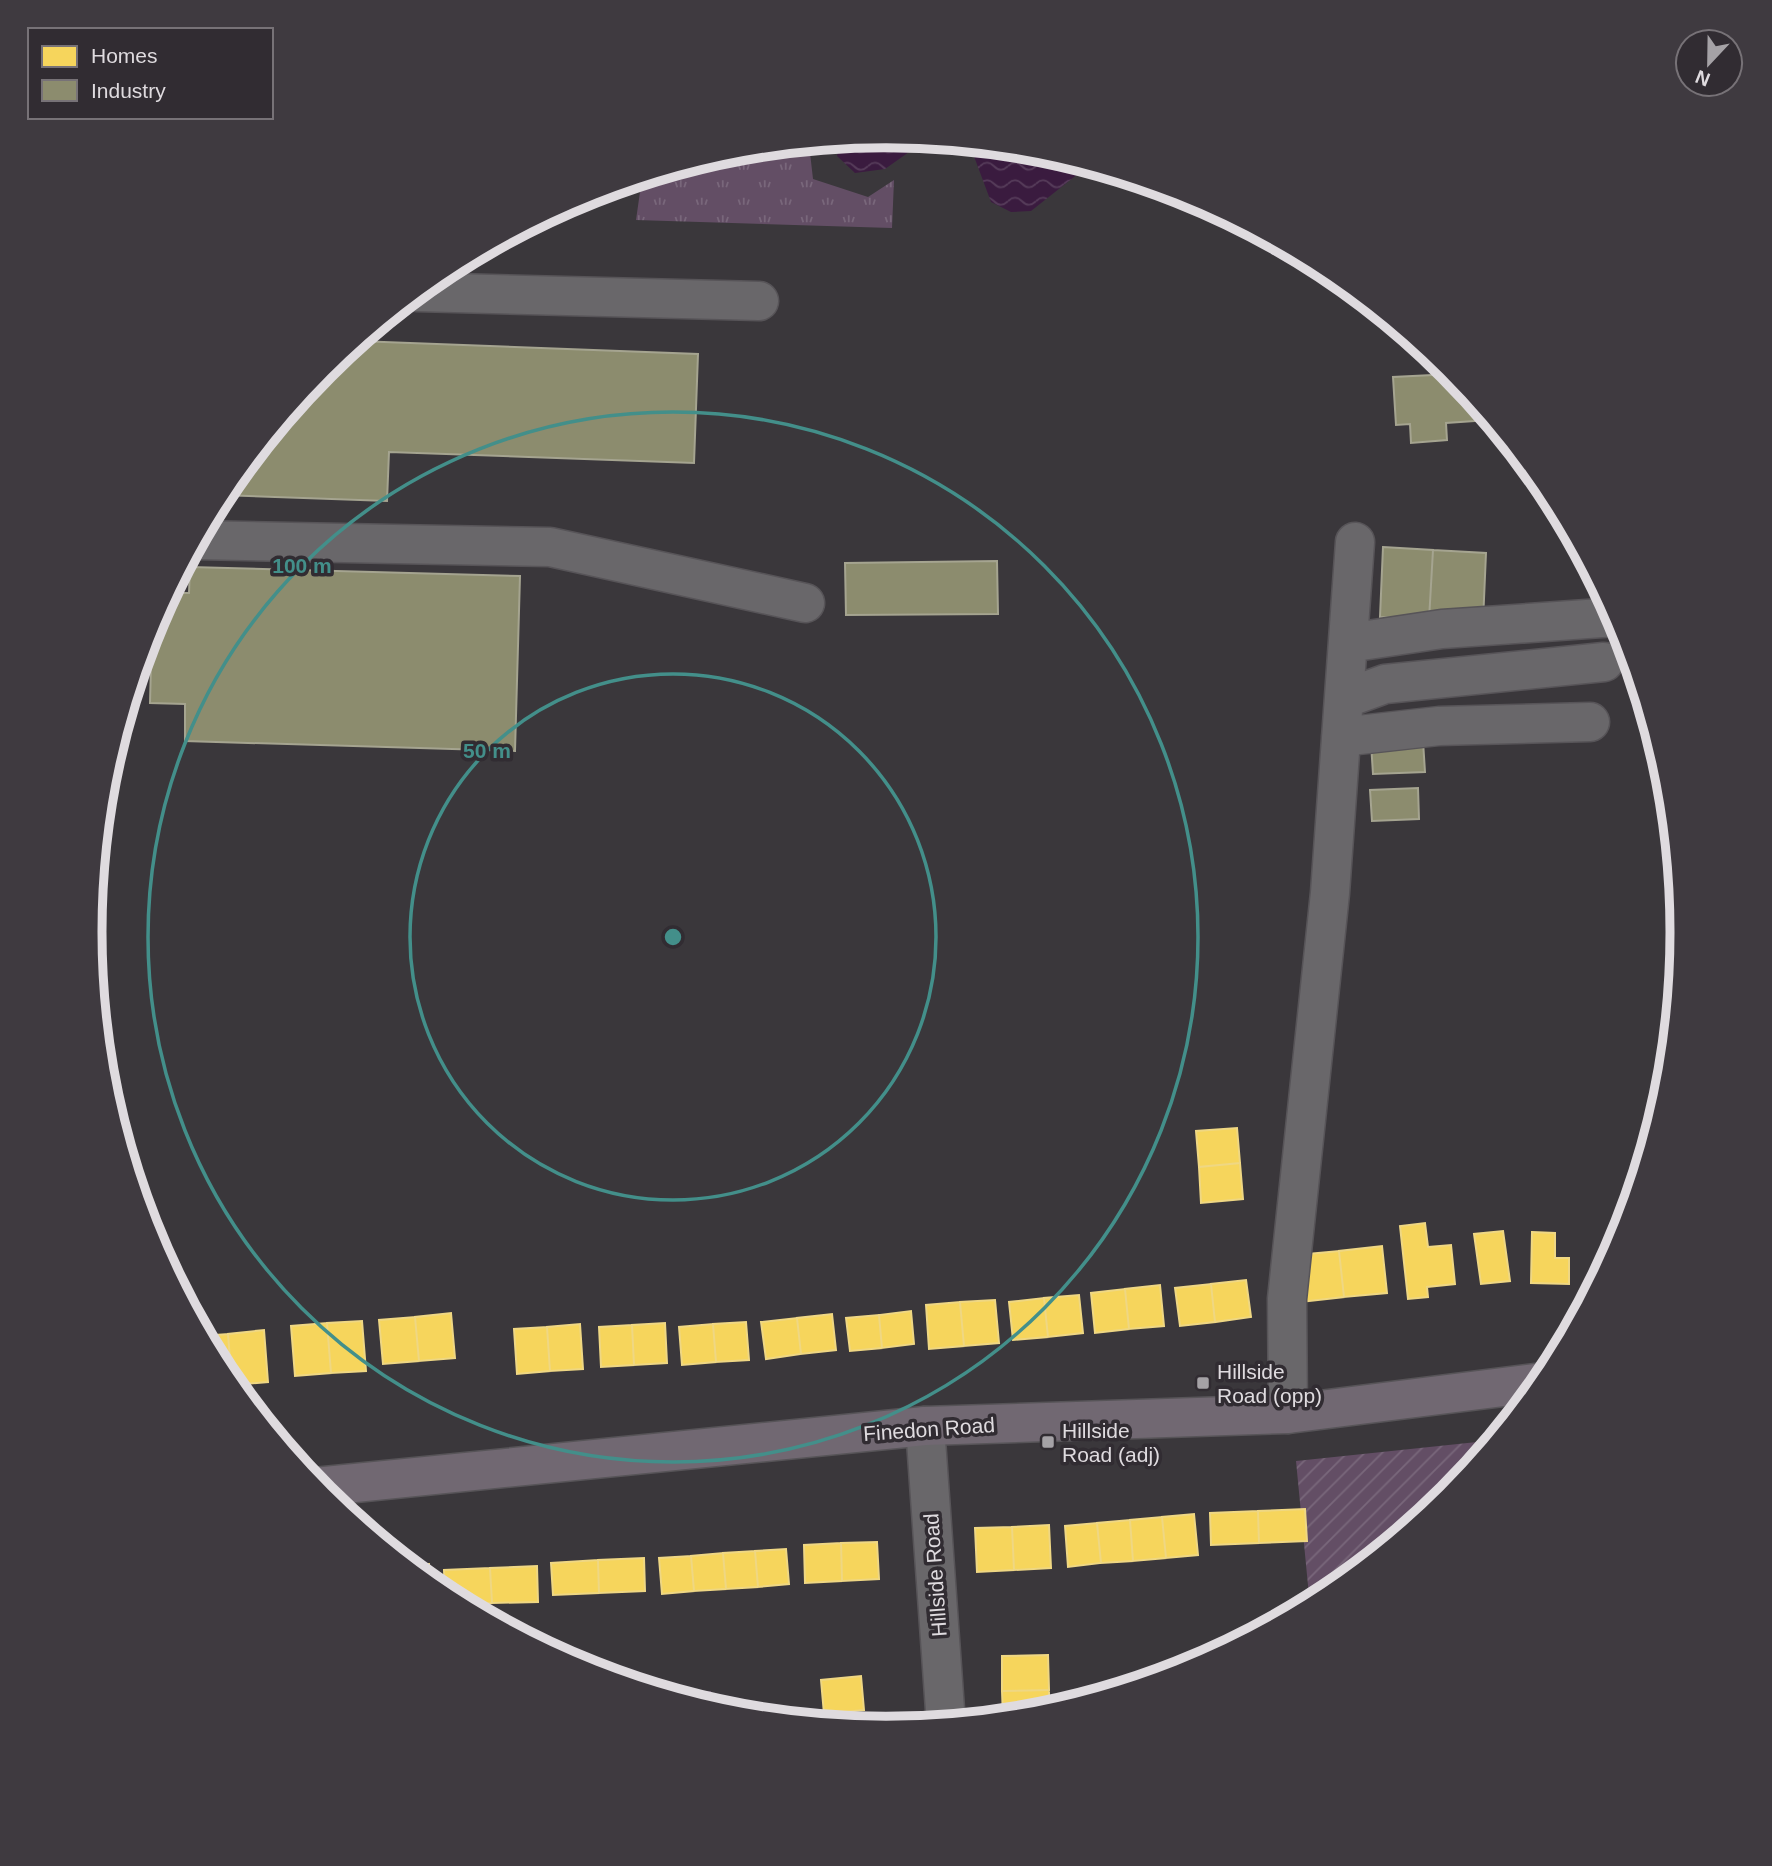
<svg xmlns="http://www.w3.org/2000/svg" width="1772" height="1866" viewBox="0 0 1772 1866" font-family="Helvetica,sans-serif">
<defs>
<pattern id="park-tufts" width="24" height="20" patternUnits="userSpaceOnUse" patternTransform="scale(1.75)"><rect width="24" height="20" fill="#634e65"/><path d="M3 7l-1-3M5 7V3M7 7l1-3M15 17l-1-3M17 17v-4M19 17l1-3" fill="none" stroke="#79677b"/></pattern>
<pattern id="garden-furrows" width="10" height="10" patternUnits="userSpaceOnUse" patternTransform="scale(1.75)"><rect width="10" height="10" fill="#634e65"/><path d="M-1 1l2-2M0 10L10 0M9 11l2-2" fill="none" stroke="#79677b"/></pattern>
<pattern id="water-waves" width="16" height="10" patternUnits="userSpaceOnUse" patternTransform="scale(1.75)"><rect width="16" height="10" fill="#3a1b3f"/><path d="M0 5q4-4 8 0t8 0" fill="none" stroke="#563c5a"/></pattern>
</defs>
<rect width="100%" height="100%" fill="#3a373b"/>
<path fill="url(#park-tufts)" d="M809,144L813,179L868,197L894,180L892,228L636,220L642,178L731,151Z"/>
<path fill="url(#garden-furrows)" d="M1496,1440L1449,1497L1328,1596L1310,1606L1296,1461Z
M711,1691L713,1709L664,1694Z"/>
<path fill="url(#water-waves)" d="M886,136L926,140L885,169L855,173L837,156L840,141Z
M963,144L1042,152L1088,166L1031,211L1011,212L991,202L972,151Z"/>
<path fill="#f6d55c" stroke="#efd783" stroke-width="2" d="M1237,1128L1240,1163L1199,1167L1196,1131Z
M1240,1163L1243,1199L1201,1203L1199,1167Z
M1425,1223L1428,1247L1451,1245L1455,1284L1427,1287L1428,1297L1408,1299L1400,1226Z
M1503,1231L1510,1281L1481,1284L1474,1234Z
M1532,1232L1555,1233V1258H1569V1284L1531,1283Z
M1382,1246L1387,1293L1344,1297L1339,1251Z
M1339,1251L1344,1297L1301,1302L1297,1255Z
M1246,1280L1251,1317L1215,1322L1211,1284Z
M1211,1284L1215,1322L1180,1326L1175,1288Z
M1160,1285L1164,1326L1129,1329L1125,1289Z
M1125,1289L1129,1329L1095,1333L1091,1293Z
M1079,1295L1083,1333L1048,1337L1044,1298Z
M1044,1298L1048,1337L1013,1340L1009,1302Z
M995,1300L999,1343L964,1346L960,1302Z
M960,1302L964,1346L929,1349L926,1305Z
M911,1311L914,1344L882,1348L879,1315Z
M451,1313L455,1358L419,1361L415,1317Z
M832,1314L836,1350L801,1354L797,1318Z
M879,1315L882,1348L850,1351L846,1318Z
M415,1317L419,1361L383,1364L379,1320Z
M797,1318L801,1354L766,1359L761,1322Z
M362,1321L366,1371L331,1373L327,1323Z
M746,1322L749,1360L716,1362L713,1324Z
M327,1323L331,1373L295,1376L291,1326Z
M665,1323L667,1363L634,1365L632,1325Z
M580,1324L583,1369L550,1371L547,1327Z
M713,1324L716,1362L682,1365L679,1327Z
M632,1325L634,1365L601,1367L599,1327Z
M547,1327L550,1371L517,1374L514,1329Z
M264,1330L268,1382L232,1385L228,1334Z
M228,1334L232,1385L223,1375L202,1336Z
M1305,1509L1307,1541L1259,1543L1258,1511Z
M1258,1511L1259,1543L1211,1545L1210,1513Z
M1194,1514L1198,1555L1166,1558L1162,1517Z
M1162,1517L1166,1558L1133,1561L1130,1520Z
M1130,1520L1133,1561L1101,1563L1097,1523Z
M1097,1523L1101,1563L1068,1567L1065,1526Z
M1049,1525L1051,1568L1014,1570L1012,1527Z
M1012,1527L1014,1570L977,1572L975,1528Z
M877,1542L879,1579L842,1581L841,1543Z
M841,1543L842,1581L805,1583L804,1545Z
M786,1549L789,1584L758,1587L755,1551Z
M755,1551L758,1587L726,1589L723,1553Z
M723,1553L726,1589L694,1591L691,1556Z
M691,1556L694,1591L662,1594L659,1558Z
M644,1558L645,1591L599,1593L598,1560Z
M598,1560L599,1593L553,1595L551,1563Z
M429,1564L431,1585L407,1565Z
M537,1566L538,1602L492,1603L490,1568Z
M490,1568L492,1603L461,1605L445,1596L444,1570Z
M1048,1655L1049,1690L1002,1691V1656Z
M861,1676L864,1710L824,1714L821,1680Z
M1049,1690V1712L1003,1718L1002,1691Z
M872,1722L873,1728L842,1725Z"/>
<path fill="#8c8c6e" stroke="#a5a490" stroke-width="2" d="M357,341L698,354L694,463L389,452L387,501L221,495L323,369Z
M1453,374L1491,420L1446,423L1447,440L1411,443L1410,424L1396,425L1393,377Z
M1383,547L1433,550L1429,620L1380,617Z
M1433,550L1486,553L1483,622L1429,620Z
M997,561L998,614L846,615L845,563Z
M190,567L520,576L515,751L185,741V704L150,703L152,625L169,593H189Z
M1423,741L1425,772L1373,774L1371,743Z
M1418,788L1419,819L1372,821L1370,790Z"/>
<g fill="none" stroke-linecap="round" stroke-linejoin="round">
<g stroke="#575458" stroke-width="41">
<path id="minor" d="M417,292L759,301
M197,540L550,547L805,603
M1348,643L1442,629L1616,617
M1344,699L1385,684L1604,662
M1341,737L1439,726L1590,722
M1288,1414L1287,1299L1330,893L1355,542
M925,1426L946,1724"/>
</g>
<g stroke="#575458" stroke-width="41">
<path id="major" d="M315,1487L925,1426L1288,1414L1543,1382"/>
</g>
<use href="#minor" stroke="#69676a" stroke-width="38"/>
<use href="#major" stroke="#716872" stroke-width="38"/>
</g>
<g fill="none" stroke="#438f8a" stroke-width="3.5">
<circle cx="673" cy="937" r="263"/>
<circle cx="673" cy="937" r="525"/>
</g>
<g fill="#a5a2a6" stroke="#312c32" stroke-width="2.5">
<rect x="1196" y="1376" width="14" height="14" rx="3.5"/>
<rect x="1041" y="1435" width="14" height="14" rx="3.5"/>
</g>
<g text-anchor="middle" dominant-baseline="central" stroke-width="7" stroke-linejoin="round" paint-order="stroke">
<g font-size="21" fill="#dfdbdf" stroke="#312c32" text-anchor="start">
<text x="1217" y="1371">Hillside<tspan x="1217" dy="24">Road (opp)</tspan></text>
<text x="1062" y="1430">Hillside<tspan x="1062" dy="24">Road (adj)</tspan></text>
</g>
<g font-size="21" fill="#dfdbdf" stroke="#312c32">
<text transform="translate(929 1429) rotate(-4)">Finedon Road</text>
<text transform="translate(935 1575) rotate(-94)">Hillside Road</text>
</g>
</g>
<path d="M0 0H1772V1866H0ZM102 932a784 784 0 1 1 1568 0a784 784 0 1 1-1568 0Z" fill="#3f3a40" fill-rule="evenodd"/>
<path fill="none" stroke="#dfdbdf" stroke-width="9" d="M102 932a784 784 0 1 1 1568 0a784 784 0 1 1-1568 0Z"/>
<circle cx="673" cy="937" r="10" fill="#438f8a" stroke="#312c32" stroke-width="3.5"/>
<g font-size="21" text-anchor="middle" font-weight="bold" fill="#438f8a" stroke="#312c32" stroke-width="7" stroke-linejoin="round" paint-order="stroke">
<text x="302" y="573">100 m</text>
<text x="487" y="758">50 m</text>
</g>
<rect x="28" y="28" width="245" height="91" fill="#312c32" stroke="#777277" stroke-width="2"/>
<rect x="42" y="46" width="35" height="21" fill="#f6d55c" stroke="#777277" stroke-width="2"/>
<text x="91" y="63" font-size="21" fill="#dfdbdf">Homes</text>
<rect x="42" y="80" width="35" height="21" fill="#8c8c6e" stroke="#777277" stroke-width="2"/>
<text x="91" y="98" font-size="21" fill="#dfdbdf">Industry</text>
<g transform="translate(1709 63) rotate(202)"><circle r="33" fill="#312c32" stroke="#777277" stroke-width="2"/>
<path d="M0-5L12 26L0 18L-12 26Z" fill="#a5a2a6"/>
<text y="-10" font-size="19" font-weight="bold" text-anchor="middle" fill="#dfdbdf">N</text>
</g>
</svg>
